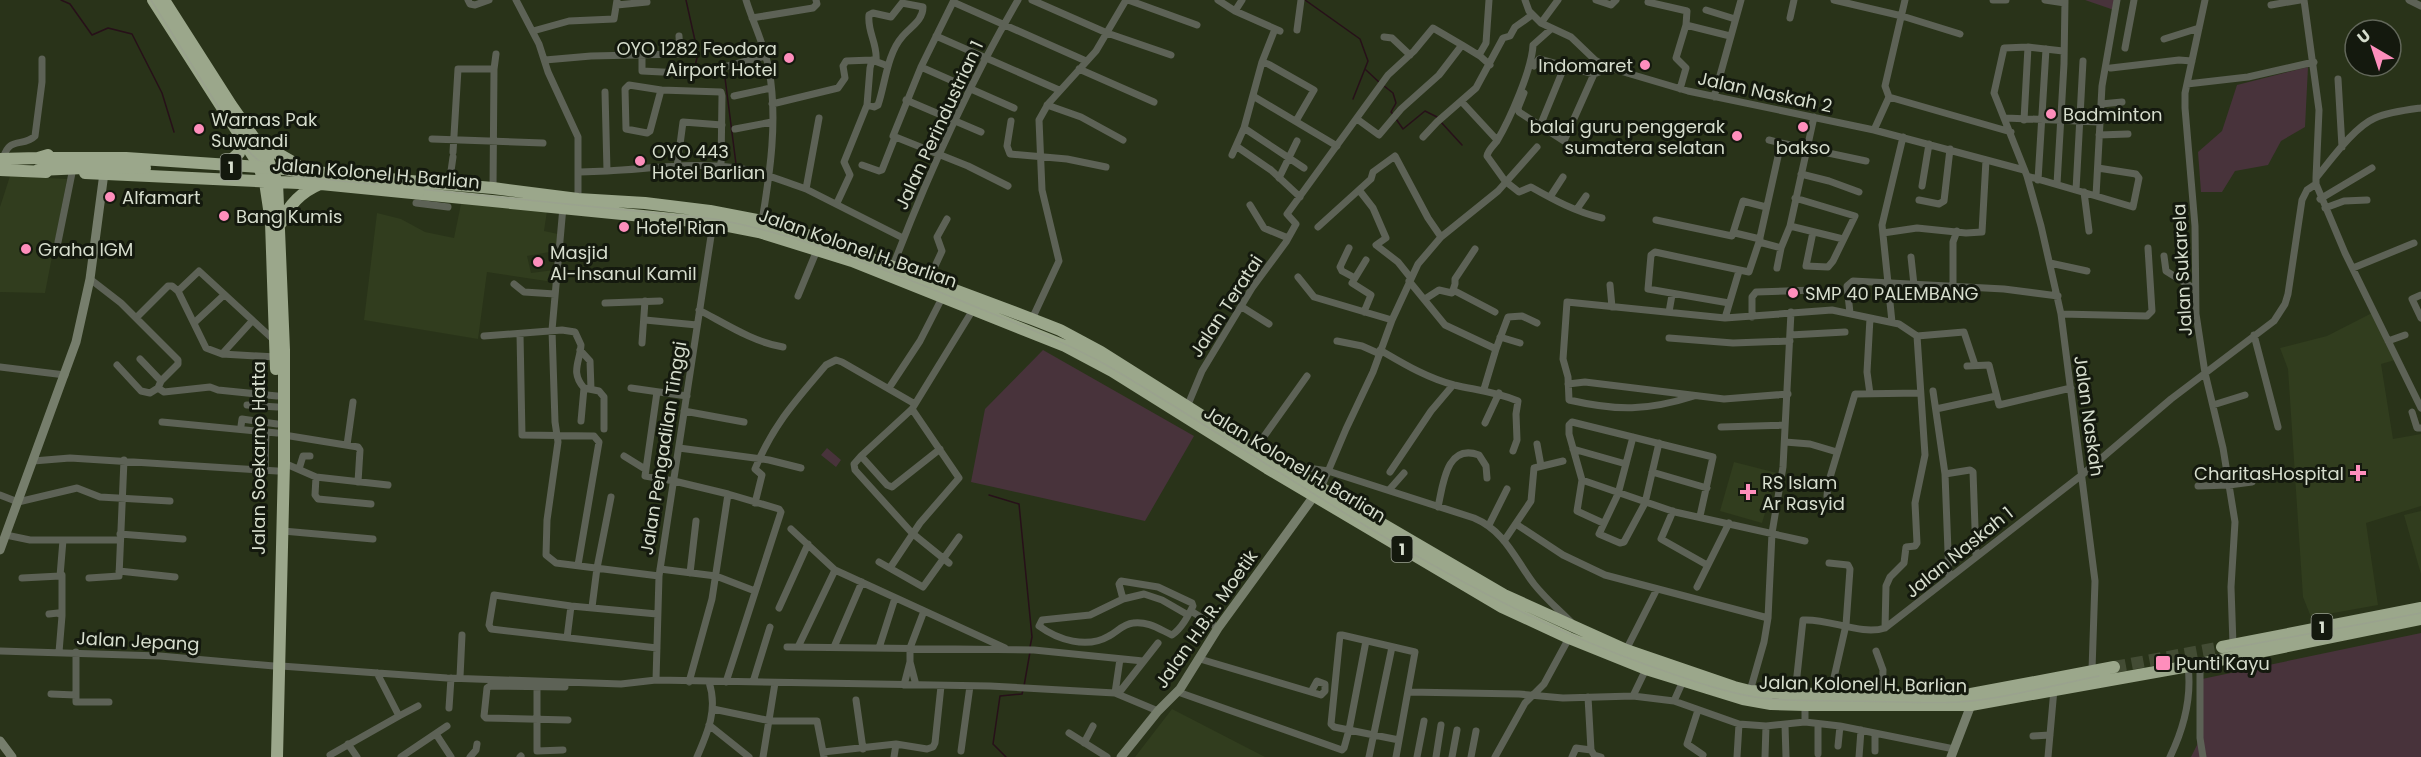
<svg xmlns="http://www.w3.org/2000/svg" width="2421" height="757" viewBox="0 0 2421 757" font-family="Poppins,sans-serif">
<rect width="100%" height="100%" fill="#293319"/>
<path fill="#313d1e" d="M10,176L67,179L45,293L0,292V207Z
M461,204L547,211L544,231L558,234L555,251L527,256L531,273L554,270L553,282L487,272L478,339L364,320L377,213L401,219L425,232L454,238Z
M2372,313L2395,360L2381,364L2393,439L2421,434V506L2366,523L2378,605L2311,617L2303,597L2288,369L2280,348L2327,336Z
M1734,462L1777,473L1762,523L1720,511Z
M2421,511V574L2404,515Z
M1172,709L1265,757H1135Z"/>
<path fill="#48333b" d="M2085,0H2115L2114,10Z
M2308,67L2305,127L2281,141L2268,165L2235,171L2222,192H2201L2198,152L2222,131L2237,85Z
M1043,350L1194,436L1145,521L971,482L985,409Z
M827,448L841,460L836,467L821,455Z
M2421,633V757H2191L2197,745L2202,679Z"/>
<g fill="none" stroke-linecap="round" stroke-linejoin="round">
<path stroke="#271019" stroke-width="1.5" d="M61,0L70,4L92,35L108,28L132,34L162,93L174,132
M686,0L698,54L693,74L724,70L736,164
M1305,0L1360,39L1368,61L1353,99
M1366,70L1380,83
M1384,86L1393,93L1396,103L1391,112L1394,115
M1396,119L1403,129L1425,111L1437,117
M1440,121L1462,145
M989,495L1019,504L1032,637L1030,647
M1024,686L1030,652
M1006,757L993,744L1000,696L1022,694L1023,690"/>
<path stroke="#434c34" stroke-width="12" stroke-dasharray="12 6" stroke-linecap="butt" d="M2114,667L2222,647"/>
<path stroke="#5d6256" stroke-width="7" d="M468,0L470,4L475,5L489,0
M516,0L539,44L548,72L578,137V199
M746,0C753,23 765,46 769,70C778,119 770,173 762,221
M954,0L921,67L893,136L968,166L1008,186
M1032,0L1107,33L1171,55
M1128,0L1197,25
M1218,0L1235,11L1280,31
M1525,0L1529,11L1541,23L1571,37L1595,60L1610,68L1688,91L1874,130L2024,170
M1596,0L1611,5L1616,0
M1834,0L1902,16L1960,34
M1993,0H2006
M2045,0L2065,3
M2205,0L2185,93V108L2195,226L2196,314L2205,373L2223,448L2235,522L2231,587L2233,645
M2304,0L2319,110L2316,178
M2409,0L2421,6
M953,2L1086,61
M1648,2L1687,11L1686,25L1730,36
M617,5L647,2
M2271,5L2300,0
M1706,10L1735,19
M1235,11L1242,0
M752,18L813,8L817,4L816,0
M1790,18L1794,0
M1541,23L1558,0
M1551,29L1533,45C1532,69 1510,119 1497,141C1493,146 1488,150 1487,156L1505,181L1519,192L1531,187C1554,200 1576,212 1602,218
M1297,30L1301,0
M533,31L569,21L614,19L617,0
M936,36L1059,90
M1384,37L1392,38L1410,55
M2164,39L2199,28
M2125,48L2134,0
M2063,51L2028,47L2004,48L1994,93L2027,176L2041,226L2061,314L2095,581L2092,670
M642,55V71L682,73
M1479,55L1486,43L1489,0
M545,60L591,56L680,54L679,36
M1262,62L1275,29
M1534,66L1539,59L1594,74
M724,67L765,56
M921,67L1014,108
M2111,68L2179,60L2192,61
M1079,69L1154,102
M2338,79L2342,147
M2187,84L2248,77L2314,62
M1680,89L1686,68L1676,58L1686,25
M661,90L650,131L647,133L626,129L625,89L629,85L661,90L721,92L722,96L721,167
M1524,93L1518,108L1519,112L1564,141L1594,74L1610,68
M734,96L771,88
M1253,96L1337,146
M1714,97L1741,0
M1889,97L2011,132
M906,100L981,132
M1461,101L1497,140
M772,104L838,88L845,78L843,66L846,61L872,60L888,66
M2101,104L2122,102
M867,105L874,107L878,105C885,85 887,54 902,37C910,27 923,21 923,7L902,3L891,17L873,13L869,15C867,32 878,44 876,61
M1047,105L1081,117L1123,140
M2421,108C2406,110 2389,112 2375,118C2354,127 2331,160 2316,178V184L2345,253L2421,408
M819,118L806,189L903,238
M2006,118L2099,122
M1357,119L1379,135L1401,109L1439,75L1462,45L1480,56L1490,65
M2024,120L2028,47
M1011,121L1007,146L1010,154L1067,159L1106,167
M1540,126L1565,65
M1244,128L1304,168
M735,129L772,122
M1874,130L1889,97L1885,86L1905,0
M2099,135L2128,134
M1423,137L1437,122L1476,88L1503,38L1510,36L1515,27L1532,15
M432,139L543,143
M1769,140L1781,143
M1236,146L1271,170L1300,197
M453,152L458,69H494
M1232,155L1244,128L1262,62L1268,64L1314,90L1296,121
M3,159C9,135 23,148 35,136L42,82V59
M862,165L879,171L882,170L895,137
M677,167L683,122L722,125
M607,171C651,169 699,161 743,169C765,173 785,182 806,189
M580,172L607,171L605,92
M1801,174L1829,181L1859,192
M2027,176L2096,196L2102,86L2117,0
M1279,178L1297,141
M2038,180L2046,49
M2057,184L2064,64L2065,0
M449,185L453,157
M1922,186L1929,144
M493,188L494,69L496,54
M1359,190L1373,208L1386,238L1376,245L1398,262L1410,277
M2076,190L2083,61
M2084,192L2089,231
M2096,196L2133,207L2139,178L2136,174L2098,168
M1550,197L1563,177
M1795,198L1855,216L1833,261L1828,267L1806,266L1813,232
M2320,199L2372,168
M1919,200L1939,204L1944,201L1950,149
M416,203L448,207
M837,203L850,175L844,162L867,105L870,68L872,60
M1250,205L1264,228L1288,238
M563,207L552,330L555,422L558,442L547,520L546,555L556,563L659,576
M2325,208L2344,201L2367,200
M1577,209L1586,196
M1656,220L1732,236L1743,201L1766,207
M1790,226L1843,239
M1318,227L1371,179L1373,172L1395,156L1428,218L1441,237
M1735,233L1760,239
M1883,233L1917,228L1966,233L1982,232L1986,160
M58,242L72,173
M1759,242L1781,248
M1349,248L1340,267L1342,271L1355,278
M2164,256L2166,271L2195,289
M1911,257L1914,285
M2050,263L2087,271
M893,266C928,174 969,84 1018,0
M1777,268L1781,248L1790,226L1814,117
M2353,268L2414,243
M1298,277L1314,297L1392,320
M90,279L121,303L178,360V364L161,381L158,388L164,392L210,387L218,390L277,396
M929,279L942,251L937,237L947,219
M1409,281L1445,325L1496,349
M514,284L524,292L555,294
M1610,285L1612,307
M1953,286V242L1957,231
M1453,290L1495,312
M178,291L199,271L275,341
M2421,295L2412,299L2421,318
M798,296L817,250
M1425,299L1439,290L1452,293L1455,284V279L1475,249
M605,303L660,301
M1729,303L1648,289L1651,255L1655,252L1749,272L1759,242L1781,143L1866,161
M1242,307L1269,324
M699,310C726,324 753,342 783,347
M1364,312L1371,295L1352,283L1366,260
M1669,312L1672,295
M1850,313L1847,286L1853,281L2004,289L2058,296
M2061,314L2147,316L2152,311L2148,248
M1752,317V297L1756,292L1816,290
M136,318L168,286H172L178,291L206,348L222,354L276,357
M1725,318L1739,271
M1032,319L1059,261L1042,190L1039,120L1048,104L1096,51L1126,0
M645,320L697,325
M1892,322L1882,225L1903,137
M194,323L224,295
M520,334L522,435L594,436L599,442L578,565
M1790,335L1845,332
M2254,335L2278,427
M484,336L562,330L575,332L581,345C580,362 570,372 584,388L599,391L604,397V429
M1500,337L1520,343
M1669,338L1733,343L1790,341
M1337,341L1362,346L1380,354
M2388,341L2405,335
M642,343L645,301
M580,350L590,361L591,389
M1380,350C1404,364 1427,378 1454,385C1476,390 1497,392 1518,401L1516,414L1517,440L1513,451
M222,354L252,321
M140,359L161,381
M117,365L141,391L150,393L158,388
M1967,366L1989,365L1999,405L2071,388
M0,367L65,375
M1568,384L1585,382L1724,399L1788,394
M631,388L687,396
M889,388L920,341L943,296
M1484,389L1496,349L1508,317L1522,316L1537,323
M1933,391L1945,474L1949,577
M657,392L645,476L674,481L728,494L712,599L689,682
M1870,394L1867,372L1870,318
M1694,396C1647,411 1617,411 1569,400L1568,377L1563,359L1567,302L1725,318L1832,310L1899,324L1917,336
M247,405L277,407
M2213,405L2245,395
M1187,407L1202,371L1252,288L1286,242L1296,224L1287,214L1388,75L1414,51L1433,28L1462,45
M1936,409L1996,396
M684,411L744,422
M2412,412L2417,428H2421
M581,421L584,388
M162,422L277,433
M1485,423L1499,393
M241,426L242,419L277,424
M1721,427L1785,425
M284,435L358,447L360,450L358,482
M1633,437L1618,494L1599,534L1620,543L1624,542L1645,503L1659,443
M1785,442L1810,444L1837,452
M1537,444L1541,466
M347,445L353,402
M679,448L769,460L801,468
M1255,449L1307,376
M1573,449L1626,464
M624,456L645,469
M861,456L887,485L892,487L940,449
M33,461L70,458L277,471
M284,463L316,477L388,485
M1288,465L1328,471L1474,518C1505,531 1515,559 1534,584C1545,598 1558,609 1571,622
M299,469L303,456H310
M265,470L266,432
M1390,472L1431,411L1453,385
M1652,472L1707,488
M1945,474L1970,470L1973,472L1976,555
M316,477L315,495L318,499L371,504
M1582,480L1675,512L1805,541
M1811,480L1828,484
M2198,486L2229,485L2252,482
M1321,488L1346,429L1373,372L1392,320L1418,264L1441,237L1498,191L1537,147
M1389,490L1404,473
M0,495L18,502L77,488L100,497L170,501
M1827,496L1828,484L1855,394L1920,393
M755,503L762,475L755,469C773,425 796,400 826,365L836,360L842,362L915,404
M1438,507C1443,485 1446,443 1479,455L1486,466L1487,478
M1673,511L1661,539L1707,565
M1603,523L1577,511L1582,480L1569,434V425L1572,422L1713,457L1700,516
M1516,524L1563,555L1605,575L1768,618
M1489,525L1507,489
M791,529L835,570L1005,648
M283,531L373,539
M120,534L183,539
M6,535L30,540H119
M1504,541L1531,501L1534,468L1563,461
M879,562L923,587L959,537
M949,563L912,533L855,470L854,464L861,456L912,409L974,308
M1829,563L1848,565L1850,569L1846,625L1830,695
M890,568L920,523L959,478L912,409
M660,569L716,576L755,591
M119,571L175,577
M690,573L696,521
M22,578L60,576L63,540
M89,578L119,576L124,460
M1697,587L1729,523
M1123,599L1119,584L1121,581L1158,587L1192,603L1193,606C1188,616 1182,628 1172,635C1159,629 1148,621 1133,623C1123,624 1117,632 1109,636C1087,649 1058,640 1039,626L1042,620L1090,615L1123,599L1144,594L1162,600L1188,615
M592,607L597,568L611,497
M779,608L808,544
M1191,611L1218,628
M49,614L58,613L62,616L59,652
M62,616V575
M1885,628L1886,586L1890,577L1904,563L1906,547L1915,546L1917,543L1915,503L1925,455L1917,336L1964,332L1975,365
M567,638L571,606
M1366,641L1349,730L1334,727L1331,724L1340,635H1342L1415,652L1396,757
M787,647L1034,650L1143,661
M798,647L835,570
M834,647L862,582
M657,648L491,629L489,625L494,595L571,606L657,614
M879,648L895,598
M1626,650L1657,589
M0,651L160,656L274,666
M1876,651L1883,670L1882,697
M76,652V702H109
M1200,659L1321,695L1325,691V684L1317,681L1311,692
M910,662L916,685
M2200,664V738L2203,757
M281,666L447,678L621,684L656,680L990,686L1115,693L1158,711
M377,673L399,716L418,706
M460,677L462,635
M656,680L659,576L713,223
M1683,681L1674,701L1739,724
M537,682V751L563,750
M726,682L781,512L779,509L728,494
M753,682L770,627
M904,685L910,662V648L924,611
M565,687L490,686L487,688L484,716L486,718L568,720
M1750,691L1764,642L1768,618L1772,533L1783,467L1791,312
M1178,692L1342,750L1344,748L1349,730L1399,740
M1408,692L1519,694L1563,698L1633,696L1646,669
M1115,693L1120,659
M51,694L76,695
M1118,694L1158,643
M1795,694L1803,620C1829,618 1861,636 1885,628L2083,474L2171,399L2274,321L2285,304L2288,294L2302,200L2307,190L2316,184
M1633,696L1674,701
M1588,697L1591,750L1594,755L1601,757
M856,700L863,749
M449,708L451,678
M713,709L771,721H817L824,757
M1698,710L1687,744L1703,755
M1805,722L1840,726L1954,749
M709,725L749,757
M1785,725L1786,757
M1069,733L1107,757
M1875,733V751
M436,734L451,757
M2033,736L2050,735
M1084,743L1093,726
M348,744L357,757
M1838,746L1840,726
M961,751L970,686
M823,752L896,744L927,749L933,747L935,743L941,686
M1818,754V724
M330,755L399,716
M401,757L447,726
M470,757L476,750L477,744
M520,757L521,756
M697,757C708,732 718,709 709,682
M763,757L775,683
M894,757L896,744
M1369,757L1392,647
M1417,757L1424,721
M1436,757L1441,725
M1452,757L1457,730
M1471,757L1476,731
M1495,757L1525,703L1544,684L1569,638
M1572,757L1576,748L1591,750
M1737,757L1739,724L1766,726L1805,722V705
M1765,757L1766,726
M1859,757L1861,730
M2048,757L2054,689
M2170,757C2184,728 2192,698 2188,666"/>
<path stroke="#767e6c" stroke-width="9" d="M0,550L76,342L90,279L104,173
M0,741L12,757
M1121,757L1158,711L1180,689L1218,628L1314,496
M1951,757L1971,705"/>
<path stroke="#9ba78b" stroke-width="12" d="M153,0L257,162L265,182L271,222L276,369
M164,0L231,105L266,155L277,182L284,350V463L277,757
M261,144L296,164
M0,159L38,158L48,155
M230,161L239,153L241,140
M0,170L46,172
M85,173L321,184L713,223L759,232L852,261L1065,346L1112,371L1267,468L1502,607L1569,638L1646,669L1743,699L1771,704L1805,705H1971L2200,664L2421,619
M421,182L493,188L578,199L645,203L710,211L762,221L805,234L1032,319L1060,330L1101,352L1261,453L1504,595L1626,650L1734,687L1750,691L1882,697L1971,694L2114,667
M281,223C289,204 301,192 320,184
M2222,647L2421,608"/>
<path stroke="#9aa28e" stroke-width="1.5" d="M151,0L239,140C254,159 269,172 293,176L714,219C800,234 883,269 964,302C1012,322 1062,340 1108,366C1284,470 1452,596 1647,665C1682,677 1719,691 1755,697C1784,702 1815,700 1845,701C1883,701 1921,704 1958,702C2003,699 2054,685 2099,676
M2226,649L2421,613"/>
<path stroke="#9ba78b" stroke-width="12" d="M40,158H126L273,168L421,182
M38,170L107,167L145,168
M384,186L418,192"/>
</g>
<g fill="#fe8ebc" stroke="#14190e" stroke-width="2">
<circle cx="789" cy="58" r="6"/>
<circle cx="1645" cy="65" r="6"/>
<circle cx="2051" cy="114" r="6"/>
<circle cx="1803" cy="127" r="6"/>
<circle cx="199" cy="129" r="6"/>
<circle cx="1737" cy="136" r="6"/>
<circle cx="640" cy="161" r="6"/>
<circle cx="110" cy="197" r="6"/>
<circle cx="224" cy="216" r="6"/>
<circle cx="624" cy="227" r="6"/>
<circle cx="26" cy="249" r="6"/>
<circle cx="538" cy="262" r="6"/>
<circle cx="1793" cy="293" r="6"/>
<path d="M2355 464h6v6h6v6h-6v6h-6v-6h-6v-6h6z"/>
<path d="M1745 483h6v6h6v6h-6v6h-6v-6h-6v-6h6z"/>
<rect x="2155" y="655" width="16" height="16" rx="3"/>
</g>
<g text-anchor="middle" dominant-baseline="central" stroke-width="6" stroke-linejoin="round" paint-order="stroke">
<g fill="#14190e" stroke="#9ca294" stroke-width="1.5">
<rect x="220.5" y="154" width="21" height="26" rx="4.5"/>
<rect x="1391.5" y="536" width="21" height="26" rx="4.5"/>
<rect x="2311.5" y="614" width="21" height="26" rx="4.5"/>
</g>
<g font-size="16" font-weight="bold" fill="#d6ddcd">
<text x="231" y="167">1</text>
<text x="1402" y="549">1</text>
<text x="2322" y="627">1</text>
</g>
<g font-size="18" fill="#d6ddcd" stroke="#14190e" text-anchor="start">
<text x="777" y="48" text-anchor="end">OYO 1282 Feodora<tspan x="777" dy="21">Airport Hotel</tspan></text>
<text x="1633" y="65" text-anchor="end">Indomaret</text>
<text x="2063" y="114">Badminton</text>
<text x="211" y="119">Warnas Pak<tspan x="211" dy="21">Suwandi</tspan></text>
<text x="1725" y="126" text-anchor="end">balai guru penggerak<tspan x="1725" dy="21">sumatera selatan</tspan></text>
<text x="1803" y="147" text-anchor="middle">bakso</text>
<text x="652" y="151">OYO 443<tspan x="652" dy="21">Hotel Barlian</tspan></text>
<text x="122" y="197">Alfamart</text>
<text x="236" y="216">Bang Kumis</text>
<text x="636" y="227">Hotel Rian</text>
<text x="38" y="249">Graha IGM</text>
<text x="550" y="252">Masjid<tspan x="550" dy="21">Al-Insanul Kamil</tspan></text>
<text x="1805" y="293">SMP 40 PALEMBANG</text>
<text x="2344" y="473" text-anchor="end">CharitasHospital</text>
<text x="1762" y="482">RS Islam<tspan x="1762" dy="21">Ar Rasyid</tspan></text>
<text x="2176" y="663">Punti Kayu</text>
</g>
<g font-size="18" fill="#d6ddcd" stroke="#14190e">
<text transform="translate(1765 92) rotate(12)">Jalan Naskah 2</text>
<text transform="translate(939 125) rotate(-65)">Jalan Perindustrian 1</text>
<text transform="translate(376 173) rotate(5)">Jalan Kolonel H. Barlian</text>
<text transform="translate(858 248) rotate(19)">Jalan Kolonel H. Barlian</text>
<text transform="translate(2182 270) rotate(-93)">Jalan Sukarela</text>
<text transform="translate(1226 306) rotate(-57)">Jalan Teratai</text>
<text transform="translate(2089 416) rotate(82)">Jalan Naskah</text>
<text transform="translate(663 448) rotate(-81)">Jalan Pengadilan Tinggi</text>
<text transform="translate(258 458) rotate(-90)">Jalan Soekarno Hatta</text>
<text transform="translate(1295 464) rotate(31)">Jalan Kolonel H. Barlian</text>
<text transform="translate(1959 552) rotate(-39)">Jalan Naskah 1</text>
<text transform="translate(1206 619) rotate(-55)">Jalan H.B.R. Moetik</text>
<text transform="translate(138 641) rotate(3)">Jalan Jepang</text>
<text transform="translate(1863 684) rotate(1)">Jalan Kolonel H. Barlian</text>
</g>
</g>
<g transform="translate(2373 48) rotate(321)"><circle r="28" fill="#14190e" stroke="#62675a" stroke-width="1.5"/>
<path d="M0-4.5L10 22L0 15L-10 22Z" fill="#fe8ebc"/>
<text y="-9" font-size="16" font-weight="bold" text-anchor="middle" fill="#d6ddcd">U</text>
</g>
</svg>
